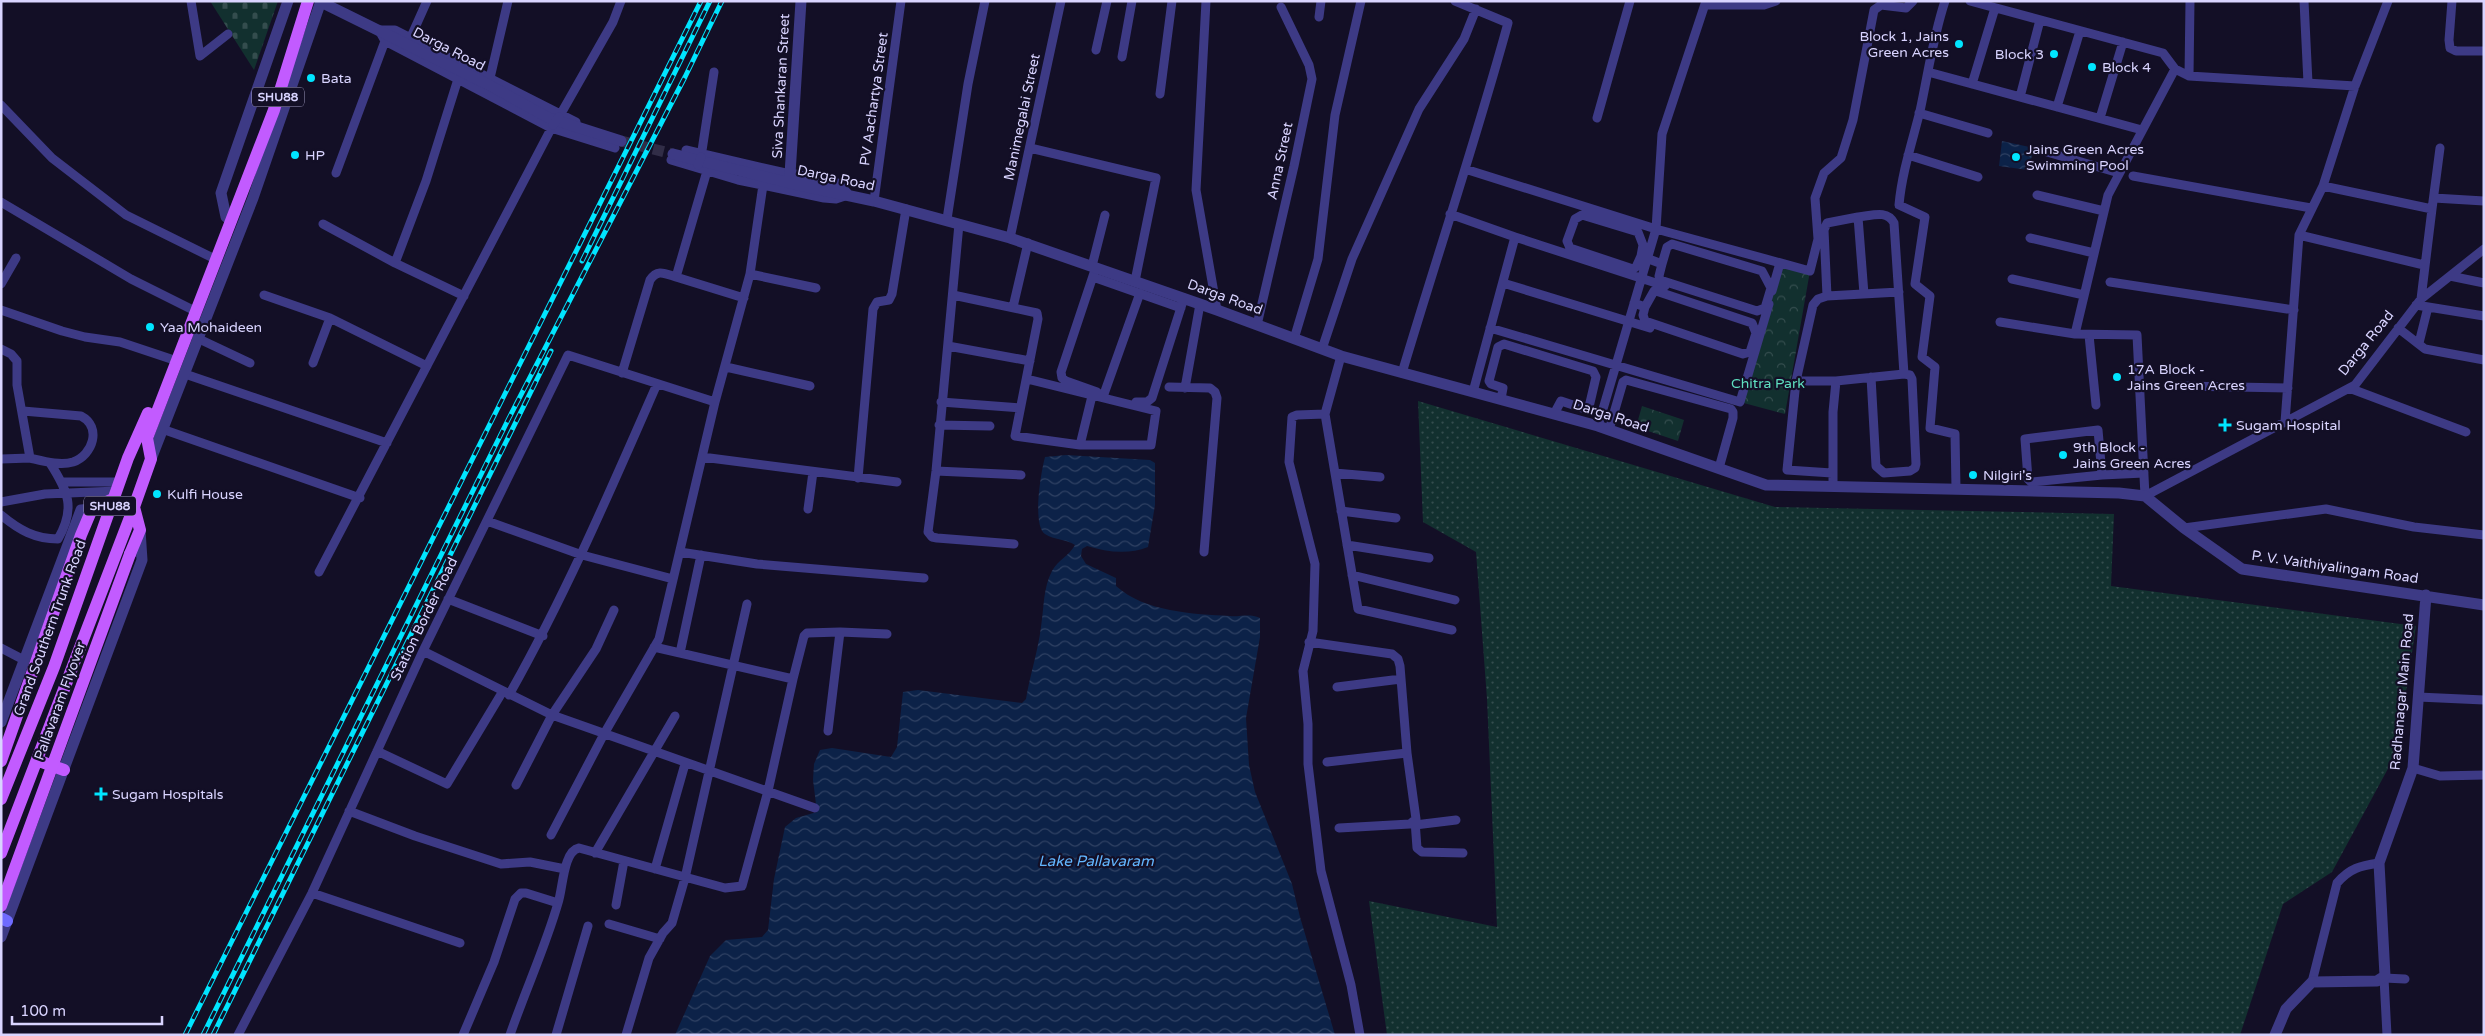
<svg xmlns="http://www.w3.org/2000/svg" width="2485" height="1036" viewBox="0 0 2485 1036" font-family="'Varela Round',sans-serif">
<defs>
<pattern id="grass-dots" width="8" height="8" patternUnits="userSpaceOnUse" patternTransform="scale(1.25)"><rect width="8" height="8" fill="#12302f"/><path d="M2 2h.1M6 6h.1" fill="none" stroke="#344d4e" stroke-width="1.8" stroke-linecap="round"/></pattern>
<pattern id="cemetery-stones" width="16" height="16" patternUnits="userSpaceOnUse" patternTransform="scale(1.25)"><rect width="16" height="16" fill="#12302f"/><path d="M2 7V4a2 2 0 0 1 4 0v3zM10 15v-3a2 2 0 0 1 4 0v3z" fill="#344d4e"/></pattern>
<pattern id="park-crowns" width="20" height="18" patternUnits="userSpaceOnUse" patternTransform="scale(1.25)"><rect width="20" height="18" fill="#12302f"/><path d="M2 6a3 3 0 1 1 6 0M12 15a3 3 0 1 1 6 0" fill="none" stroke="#344d4e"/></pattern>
<pattern id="water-waves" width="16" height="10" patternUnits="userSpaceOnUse" patternTransform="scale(1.25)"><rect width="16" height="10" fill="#0c2248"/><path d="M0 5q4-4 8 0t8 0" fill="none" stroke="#2f4163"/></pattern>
</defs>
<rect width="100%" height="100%" fill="#130f26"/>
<path fill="url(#grass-dots)" d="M1418,401L1775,507L2114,514L2111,586L2416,626L2397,752L2332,872L2283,904L2240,1035H1387L1369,901L1497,927L1487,699L1476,552L1423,522Z"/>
<path fill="url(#cemetery-stones)" d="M210,1H278L254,70Z"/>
<path fill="url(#park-crowns)" d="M1781,264L1810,271L1785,414L1740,402Z
M1642,406L1684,420L1678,441L1636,427Z"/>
<path fill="url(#water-waves)" d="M2002,141L2034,148L2028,170L1999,166Z
M1066,455L1150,460L1155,463V505L1148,547C1128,555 1107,552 1087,546L1082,549L1081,556L1086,564L1116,578V586C1145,612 1193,614 1230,616C1241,617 1249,613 1260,618V637L1246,718L1249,765L1255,792L1292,884L1300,917L1335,1035H675L710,956L726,940L762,937L768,930L774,879L785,827L796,818L817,812L813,780L814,764L820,750L832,748L891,757L897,747L903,692L918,690L1022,703L1026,699C1030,675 1038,651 1041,627C1044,608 1043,588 1052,571C1058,560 1069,556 1075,545C1066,539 1054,540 1045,534C1032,525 1041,472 1045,457Z"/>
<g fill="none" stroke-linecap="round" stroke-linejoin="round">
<path stroke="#312d47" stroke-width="11" stroke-dasharray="11 5.5" stroke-linecap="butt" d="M621,141L673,154"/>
<path stroke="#3d3a85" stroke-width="9" d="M191,1L200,56L228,34
M1206,1L1196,190L1217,310
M1945,1C1933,37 1928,74 1920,111C1912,143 1902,172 1899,205L1925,217L1915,284L1930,296L1922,357L1935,367L1930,428L1955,434L1956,489
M1970,1L2163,53L2175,69L2189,76L2355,86
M2304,1L2308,83
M2452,1L2449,40L2450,48L2456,51H2484
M1705,5H1764L1776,1
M1319,17L1321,1
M379,30L385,41L551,128L615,148
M379,30H395L576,122
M410,39L427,1
M1096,50L1107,1
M1122,57L1132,1
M2175,69L2108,195L2075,334L2137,335L2145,496L2355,385L2421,299L2484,249
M1928,72L2142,130
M2189,76L2190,1
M490,78L508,1
M1972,84L1995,8
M1160,94L1172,1
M2020,97L2040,20
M1,105L52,158L126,215L213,258
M2057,107L2080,31
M1919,113L1988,133
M559,117L613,22L621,1
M1597,118L1630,1
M2100,118L2123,42
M1030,148L1156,178L1135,281
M686,150L790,174
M2047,152L2119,173
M1908,155L1978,177
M701,157L714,72
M671,160L738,180L824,198L836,199L848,195
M1465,169L1656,229L1810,271L1818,239L1815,198L1824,173L1841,158L1853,120L1874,10L1881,5L1906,8L1913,1
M336,173L385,41
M2133,176L2311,208
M2323,186L2432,209L2421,299
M2037,195L2104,211
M2434,198L2484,201
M874,201L901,1
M1,202L131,279L191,309
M2432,209L2440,148
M1450,214L1515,237
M947,219L968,84L985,1
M323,224L395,263L464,296
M959,224L936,471L928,532L932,537L937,538L1014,544
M2299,235L2424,265
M1010,238L1061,1
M2030,238L2094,253
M1641,256L1636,267L1633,269L1570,248L1567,241L1575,219L1582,215L1638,232L1643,245L1641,256L1662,264L1667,247L1672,244L1762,271L1771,288L1765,308L1757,311L1660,280L1659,276L1662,264
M395,263L426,181L458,79
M1092,266L1105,215
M1096,267L1061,372L1062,378L1066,381L1097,392
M750,274L816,288
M2450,276L2484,283
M676,277L744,298
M1093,277L1181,308
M2012,279L2084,295
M2110,282L2294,310
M1503,283L1650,328
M1,284L16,258
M1772,291L1780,263
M264,295L330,318
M953,295L1037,313L1038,319L1015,436L1080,445H1151L1156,411L1027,379
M1827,296L1824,230L1827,223L1858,217
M1634,303L1645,307L1654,291H1656L1752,323L1756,333L1750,352L1743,354L1645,321L1643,315L1645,307
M2416,305L2484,316
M1013,307L1028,243
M1,310L62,331L85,337L120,342L171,359
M2000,322L2075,334
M1257,325L1294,166L1312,79L1309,65L1281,7
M1490,328L1740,402L1769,304
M2398,328L2425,349L2484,360
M2089,335L2096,405
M197,338L250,363
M1294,339L1318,259L1335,115L1361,1
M2419,343L2428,307
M948,346L1030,361
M1,349L11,354L17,361V385L30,458C43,461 60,466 73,462C93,455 102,427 81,416L23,411
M1322,349L1352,259L1419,109L1464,39L1476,9
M1341,356L1325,414L1297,415L1292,417L1289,462L1315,564L1313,631L1303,671L1308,724V764L1321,871L1351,985L1360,1035
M313,363L330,318L427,366
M726,367L810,386
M622,373L650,280C657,269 664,273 676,277L707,171
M1402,373C1437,256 1476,140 1508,23L1455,1
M185,374L387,443
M1871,377L1876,466L1884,473L1910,471L1915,468L1916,464L1912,379L1910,375L1904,374
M1796,381L1787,470L1832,473
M1836,381H1796L1813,305L1818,299L1827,296L1899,292
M2181,386L2288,388
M1169,387L1210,388L1215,392L1217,398L1204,552
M1185,388L1200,304
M2349,388L2466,432
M1473,392L1515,237L1665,286
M1104,394L1140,293
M1501,399L1503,388L1491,384L1489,381L1498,347L1504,344L1593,371L1596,377L1589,407L1585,409L1561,401L1554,414
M941,402L1020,408
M1136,402H1147L1152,398L1184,298
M1325,414L1358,609L1452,630
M2285,422L2299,235L2323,186L2355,86L2388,1
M939,425L990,426
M1598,426L1656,229L1662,134L1706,1
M162,429L360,498
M1609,430L1623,382L1626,380L1731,409L1733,412V418L1719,468
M1080,445L1092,396
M702,457L897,482
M1,459L30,458
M936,471L1021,475
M1335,473L1380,477
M2102,475L2031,482L2028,479L2025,439L2098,430L2102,475L2144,473
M858,478L873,309L877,302L889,300L892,294L906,209
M61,482H120
M1833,486V412L1836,381L1904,374L1894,223C1887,209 1871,216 1858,217L1864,294
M1,502L45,494L117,491
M808,509L813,472
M1341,511L1396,518
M1,515C19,530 35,539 58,539C76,508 68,491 50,463
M487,521L582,555L673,579
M2184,528L2326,509L2414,527L2484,535
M1347,545L1429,558
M680,552L757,564L924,578
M319,572L553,125
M1352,575L1455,600
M448,599L543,636
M840,632L887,634
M1309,642L1392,654L1398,659L1400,666L1407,753L1416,819L1410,824L1339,828
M654,647L793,679L804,636L807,633L840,632L828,731
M1,648L24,660
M423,651L552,715L815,808
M680,653L701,555
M1337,687L1401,679
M509,695C566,594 611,489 657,384
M2418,697L2484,700
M377,751L447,784L503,691
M1327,762L1407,753
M2413,768L2440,776L2484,775
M516,785L552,715L596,649L614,610
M349,811L415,836L501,864L530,862L565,869
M1415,821L1417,848L1422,852L1463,853
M1415,825L1456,820
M551,835L604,734L659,639L715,402L750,274L763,185
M595,853L675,716
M655,869L685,764
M312,893L460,943
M616,905L624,861
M609,924L660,939
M2312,982L2337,883C2350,868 2360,866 2379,863
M238,1035L312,893L423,651L568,355L715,402
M463,1035L494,962L515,899L521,893H526L558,903
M510,1035C525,991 545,948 558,903C563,889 563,851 579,848L725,888L742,886L768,791L793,679
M556,1035L588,926
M626,1035L649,958L663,933L672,923L685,878L747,604
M2387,1035L2384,978L2405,979"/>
<path stroke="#3d3a85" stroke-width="11" d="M801,1L790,174L837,184L848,195
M321,2L489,85L549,118L621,141
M673,154L794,184L874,201L1010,238L1217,310L1341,356L1598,426L1766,485L2119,493L2145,496L2184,528L2242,569L2484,605
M226,217L221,193L288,1
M151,459L253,198L321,1
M1,722L81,510L92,509
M1,937L142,560L140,530
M2275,1035L2286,1009L2312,982L2377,981L2385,976L2379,863L2413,768L2426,595"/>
<path stroke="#6f6bff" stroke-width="12" d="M1,918L7,921"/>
<path stroke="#c25bff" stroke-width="12" d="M130,554L140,530L134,507
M1,761L81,535L92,509L113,499
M42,762L64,770
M1,799L54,667L128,458L148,413
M1,853L134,507L151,459L147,438L274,110L308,1"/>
<g stroke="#00e5ff" stroke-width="5">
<path id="rail" d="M582,261L710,1
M185,1035L701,1
M203,1035L508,420L685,77L722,1
M213,1035L551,351"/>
</g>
<use href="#rail" stroke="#130f26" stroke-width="3" stroke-dasharray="9" stroke-linecap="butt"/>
<path stroke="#3d3a85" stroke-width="9" d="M553,125L559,117
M698,165L701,157"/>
<path stroke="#c25bff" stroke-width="12" d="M1,906L130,554"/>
</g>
<g fill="#00e5ff" stroke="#130f26" stroke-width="2">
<circle cx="1959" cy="44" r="5"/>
<circle cx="2054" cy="54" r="5"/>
<circle cx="2092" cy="67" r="5"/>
<circle cx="311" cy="78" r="5"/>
<circle cx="295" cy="155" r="5"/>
<circle cx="2016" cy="157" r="5"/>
<circle cx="150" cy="327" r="5"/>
<circle cx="2117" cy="377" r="5"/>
<path d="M2222.5 417.5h5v5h5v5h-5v5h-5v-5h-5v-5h5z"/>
<circle cx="2063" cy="455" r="5"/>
<circle cx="1973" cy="475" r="5"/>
<circle cx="157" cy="494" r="5"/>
<path d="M98.5 786.5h5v5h5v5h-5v5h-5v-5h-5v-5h5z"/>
</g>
<g text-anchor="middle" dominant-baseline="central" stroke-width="4.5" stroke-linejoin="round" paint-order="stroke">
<g fill="#130f26" stroke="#9e99be" stroke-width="1">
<rect x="252" y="87.5" width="52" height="19" rx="4"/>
<rect x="84" y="496.5" width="52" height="19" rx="4"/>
</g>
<g font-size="12" font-weight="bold" fill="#d9d4ff">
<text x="278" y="97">SHU88</text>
<text x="110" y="506">SHU88</text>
</g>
<g font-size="14" fill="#d9d4ff" stroke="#130f26" text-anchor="start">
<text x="1949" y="36" text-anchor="end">Block 1, Jains<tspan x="1949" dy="16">Green Acres</tspan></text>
<text x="2044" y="54" text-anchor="end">Block 3</text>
<text x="2102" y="67">Block 4</text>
<text x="321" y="78">Bata</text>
<text x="2026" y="149">Jains Green Acres<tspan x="2026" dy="16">Swimming Pool</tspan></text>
<text x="305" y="155">HP</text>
<text x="160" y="327">Yaa Mohaideen</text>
<text x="2127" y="369">17A Block -<tspan x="2127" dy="16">Jains Green Acres</tspan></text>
<text x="2236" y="425">Sugam Hospital</text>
<text x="2073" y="447">9th Block -<tspan x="2073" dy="16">Jains Green Acres</tspan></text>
<text x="1983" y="475">Nilgiri's</text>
<text x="167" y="494">Kulfi House</text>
<text x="112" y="794">Sugam Hospitals</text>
</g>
<g font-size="14" fill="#d9d4ff" stroke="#130f26">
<text transform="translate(449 49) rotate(27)">Darga Road</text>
<text transform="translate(781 86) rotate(-87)">Siva Shankaran Street</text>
<text transform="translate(874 99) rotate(-82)">PV Aachartya Street</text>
<text transform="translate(1022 117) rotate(-78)">Manimegalai Street</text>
<text transform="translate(1280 161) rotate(-78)">Anna Street</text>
<text transform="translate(836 178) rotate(12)">Darga Road</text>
<text transform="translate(1225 297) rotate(20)">Darga Road</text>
<text transform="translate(2366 343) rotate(-51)">Darga Road</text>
<text transform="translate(1611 416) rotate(18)">Darga Road</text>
<text transform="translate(2335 567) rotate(8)">P. V. Vaithiyalingam Road</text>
<text transform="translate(424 619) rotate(-64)">Station Border Road</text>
<text transform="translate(50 628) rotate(-70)">Grand Southern Trunk Road</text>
<text transform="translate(2402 692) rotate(-85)">Radhanagar Main Road</text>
<text transform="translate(60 701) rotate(-70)">Pallavaram Flyover</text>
</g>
<g font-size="14" fill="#5fe0c0" stroke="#130f26">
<text x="1768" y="383">Chitra Park</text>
</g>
<g font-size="15" font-style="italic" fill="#62b6ff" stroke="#130f26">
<text x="1096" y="861">Lake Pallavaram</text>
</g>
</g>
<rect width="2485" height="1036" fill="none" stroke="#d9d4ff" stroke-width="5"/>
<path d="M12 1016v8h150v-8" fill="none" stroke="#d9d4ff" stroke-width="2.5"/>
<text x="20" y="1016" font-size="15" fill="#d9d4ff" stroke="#130f26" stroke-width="4" paint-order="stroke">100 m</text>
</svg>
